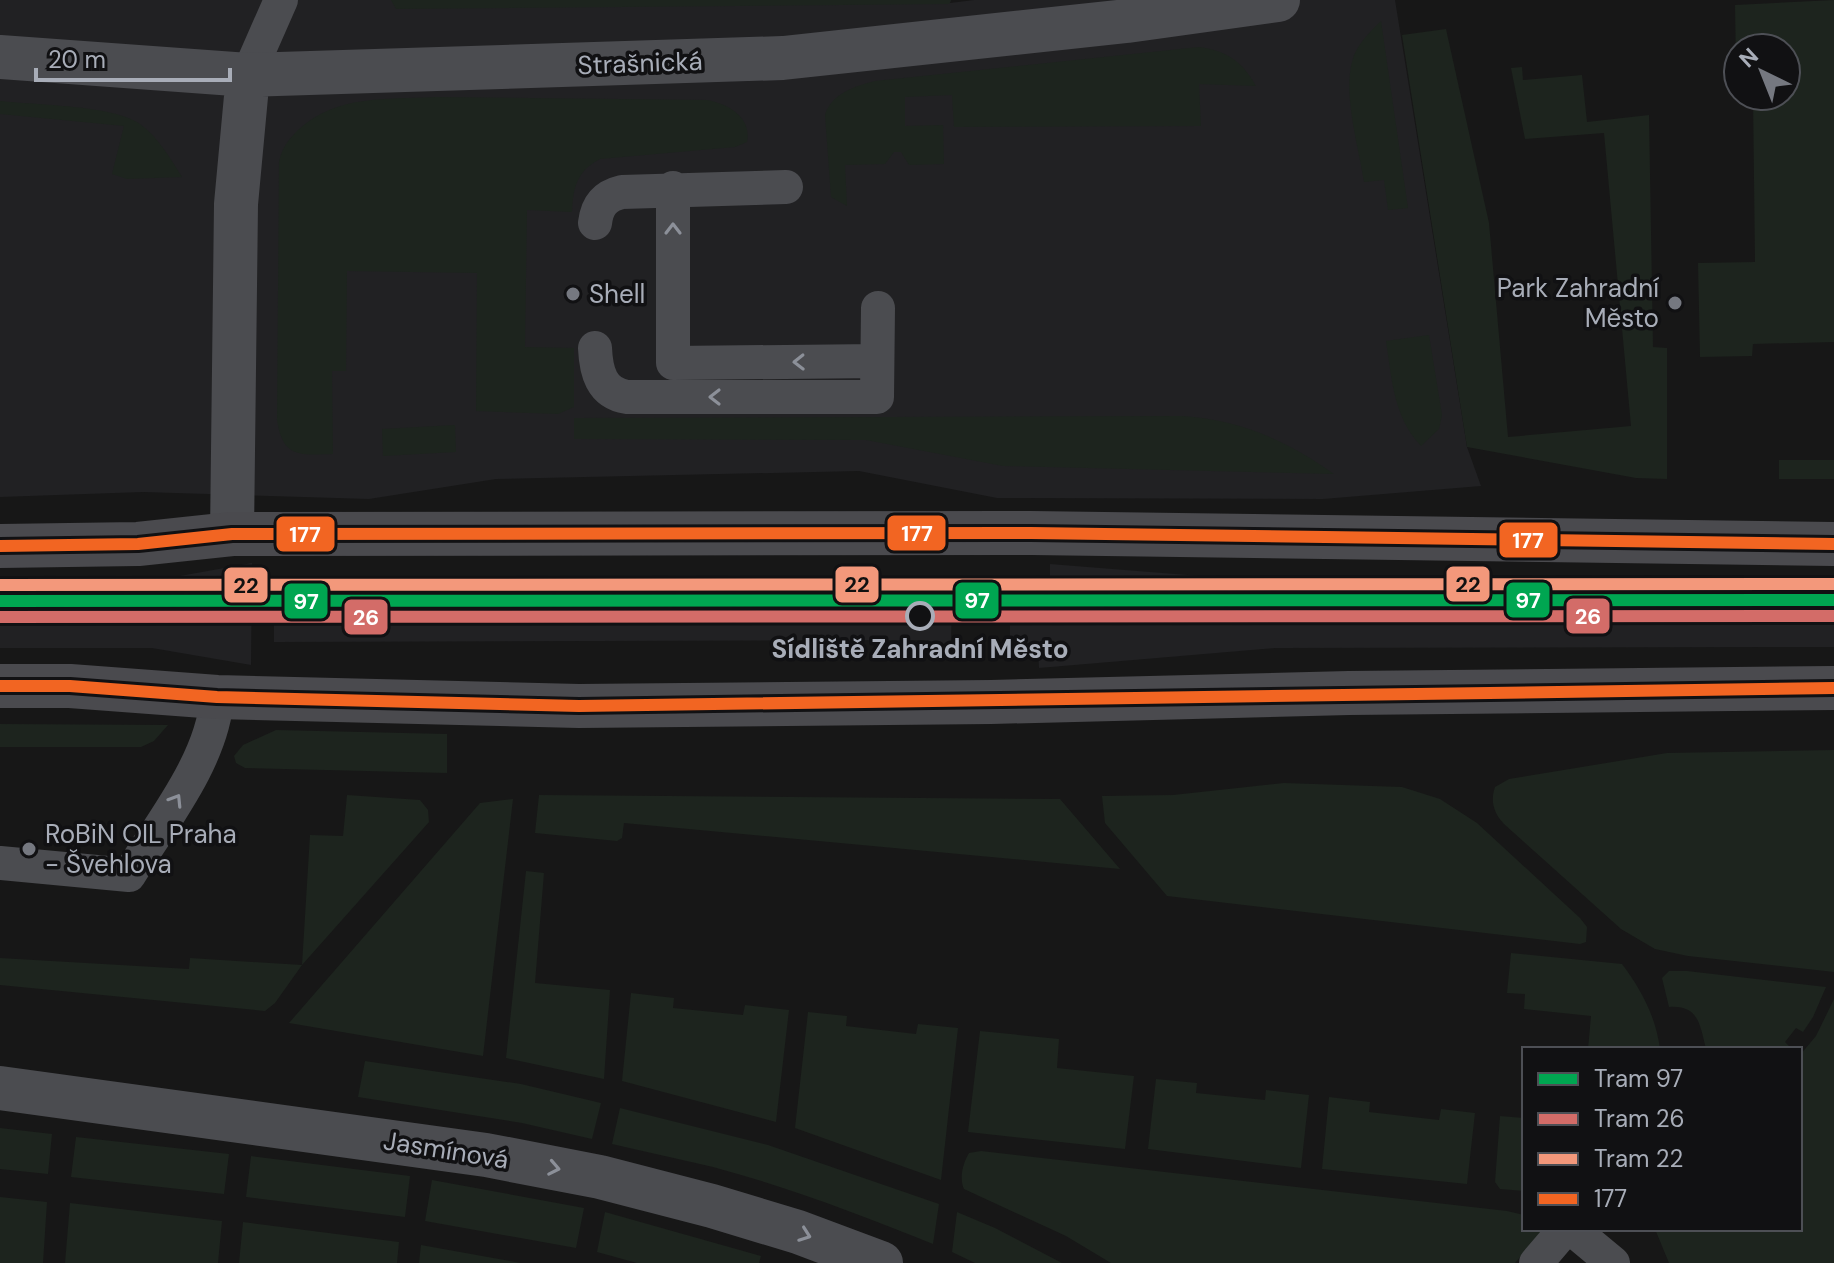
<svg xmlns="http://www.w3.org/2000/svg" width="1834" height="1263" viewBox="0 0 1834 1263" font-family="'DM Sans',sans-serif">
<rect width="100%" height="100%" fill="#171717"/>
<path fill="#212123" d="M0,0H951L950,3L974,0H1395L1467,447L1481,486L1323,499L997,498L859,471L496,479L369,499L143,492L0,497Z
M252,563L251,665L152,648H0V584L141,583Z
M1050,564L1275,582H1834V647L1275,648L1039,668L1038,649H1010V582H1050Z
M274,585L952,589L951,646L924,640L274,642Z"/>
<path fill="#1d241e" d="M391,0H951L949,4L396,9Z
M1834,0V342L1753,344L1752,356L1700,357L1698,263L1755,262L1753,96H1786V48H1738V65H1736L1735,5Z
M1381,21L1408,208L1388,210L1384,180L1364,182C1359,148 1343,96 1352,62C1356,45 1369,33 1381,21Z
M1446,29L1489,223L1508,437L1631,426L1604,133L1525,139L1511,68L1522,67L1523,80L1582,75L1587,122L1649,115L1653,347L1667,348V479L1636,478L1467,447L1402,35Z
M1199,47C1227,51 1242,61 1256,86L1199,84L1201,126L954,127L952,95L905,97V126L943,125L944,164L909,165L901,152H894L885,164L845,165L847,206L831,197L825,115C831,94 855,86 875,81Z
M436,97L707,100C729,104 752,118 747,142L735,147L600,159C577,171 573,187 572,212L527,210L525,347L574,348V407L558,414L476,411L477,273L347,271L346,371H332L333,454C299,455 283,458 277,420L279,162C282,148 288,140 298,130C338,94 385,100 436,97Z
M0,101C34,105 114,105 140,124C158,137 170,158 182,177L127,179L112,174L124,126L0,114Z
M1429,335L1442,415L1439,429L1421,446C1393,416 1392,379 1386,341Z
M1182,416C1238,419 1288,441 1334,474L1003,466L866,440L574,439V418Z
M455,425L456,452L383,456L382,429Z
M1779,460H1834V479H1779Z
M0,724L168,725L154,741L141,747H0Z
M276,730L447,734V773L245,768L236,763L234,756L243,745Z
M1834,750V972L1688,956L1655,949L1621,929L1504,824C1494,813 1490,802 1495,787L1509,779L1667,753Z
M1284,783L1402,787L1440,799L1477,823L1580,918L1587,927L1586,942L1580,944L1167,896L1105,823L1102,796L1173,795Z
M347,795L420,800L428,810L429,822L302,965L275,1003L265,1011L0,985V958L189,969L190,958L302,965L310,835L343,836Z
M539,795L1060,799L1120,869L624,823L622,838L617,841L535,833Z
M513,799L483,1056L289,1023L480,803Z
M526,871L544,873L535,983L610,990L604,1079L506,1058Z
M1511,953L1622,964C1641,989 1656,1017 1660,1049H1588L1591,1016L1524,1009L1525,994L1507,993Z
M1669,971H1687L1826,987L1813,1017L1803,1032L1796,1028L1785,1042L1790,1047L1788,1049H1706C1700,1025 1699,1005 1669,1007L1662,978Z
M631,993L674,998L673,1008L743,1015L745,1005L789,1010L776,1122L622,1081Z
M1834,999V1263H1669L1655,1229H1800V1055L1816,1036Z
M808,1012L847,1016L846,1026L916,1034L918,1024L958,1028L941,1180L795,1128Z
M980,1031L1059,1039L1057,1068L1134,1076L1125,1149L968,1132Z
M365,1061L521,1084L601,1103L592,1139L522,1123L358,1097Z
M1156,1079L1197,1083L1196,1093L1265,1100L1266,1090L1309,1095L1301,1168L1148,1149Z
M1329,1097L1370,1102L1369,1112L1439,1120L1441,1109L1475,1113L1467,1184L1322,1169Z
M620,1108L768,1145L939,1204L933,1244C861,1215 788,1187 713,1167C680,1159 645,1152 612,1144Z
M1500,1116L1524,1118V1191L1500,1189L1495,1182Z
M0,1128L52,1134L48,1174L0,1169Z
M76,1137L229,1154L224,1194L71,1177Z
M981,1151L1507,1211L1524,1215V1229H1545L1515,1263H1111L1066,1236L964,1189C959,1178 963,1163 969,1153Z
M251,1156L410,1176L405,1217L246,1197Z
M432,1180L584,1208L576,1248L425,1221Z
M0,1197L47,1202L43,1263H0Z
M70,1203L222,1221L218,1263H65Z
M605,1212L761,1256L759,1263H637L597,1252Z
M957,1212L995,1228L1062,1263H975L952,1252Z
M243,1222L399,1242L397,1263H239Z
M421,1245L521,1263H419Z"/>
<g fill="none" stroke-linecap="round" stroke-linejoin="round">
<path stroke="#4b4c50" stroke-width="34" d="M248,75L281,0
M673,188V363L877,361
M595,223C597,205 605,196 622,192L786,187
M595,348C596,371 601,393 627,397H877L878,308
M0,863L129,875C162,822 213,759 217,697
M1572,1229L1613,1263
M1536,1263L1565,1229"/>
<path stroke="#4b4c50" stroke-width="44" d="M0,57L248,75L783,58L1127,21L1278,0
M232,534L236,204L248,75
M0,1088L486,1155L600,1177L712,1206L798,1232L881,1263"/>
<path stroke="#4a4a4e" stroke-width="44" d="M0,546L138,544L232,534L1031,533L1834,544
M0,686H70L217,697L579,706L991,702L1349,693L1834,688"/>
<g stroke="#111113" stroke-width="18">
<path id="bus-1" d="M0,546L138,544L232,534L1031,533L1834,544
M0,686H70L217,697L579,706L1834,688"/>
</g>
<use href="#bus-1" stroke="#f26522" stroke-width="12"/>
<g stroke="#111113" stroke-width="18">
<path id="tram-1" d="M0,601L1834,600"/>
</g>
<g stroke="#111113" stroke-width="18">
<path id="tram-2" d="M0,617L1834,616"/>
</g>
<g stroke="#111113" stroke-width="18">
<path id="tram-3" d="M0,585L1834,584"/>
</g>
<use href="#tram-1" stroke="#00a651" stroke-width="12"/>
<use href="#tram-2" stroke="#d36c68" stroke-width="12"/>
<use href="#tram-3" stroke="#f3987b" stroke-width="12"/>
</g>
<defs><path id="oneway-chevron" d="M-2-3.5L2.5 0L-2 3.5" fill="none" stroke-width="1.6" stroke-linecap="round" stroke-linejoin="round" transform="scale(2)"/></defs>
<g stroke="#8c9099">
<use href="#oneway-chevron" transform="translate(673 229) rotate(-90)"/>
<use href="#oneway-chevron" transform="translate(799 362) rotate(179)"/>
<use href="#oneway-chevron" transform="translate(715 397) rotate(-180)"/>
<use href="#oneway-chevron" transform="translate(176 800) rotate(-58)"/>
<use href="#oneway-chevron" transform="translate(554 1168) rotate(11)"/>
<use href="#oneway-chevron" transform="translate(805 1235) rotate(20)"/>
</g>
<g fill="#757880" stroke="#111113" stroke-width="3">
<circle cx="573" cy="294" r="8"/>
<circle cx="1675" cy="303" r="8"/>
<circle cx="29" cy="849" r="8"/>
</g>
<circle fill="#111113" stroke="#a8adb8" stroke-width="4" cx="920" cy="616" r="13"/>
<g text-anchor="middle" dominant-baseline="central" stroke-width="7" stroke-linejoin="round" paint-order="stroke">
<g font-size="26" fill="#a8adb8" stroke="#111113">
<text transform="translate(640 63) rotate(-2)">Strašnická</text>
<text transform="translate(446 1150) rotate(9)">Jasmínová</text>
</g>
<g font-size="26" fill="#a8adb8" stroke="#111113" text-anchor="start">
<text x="1659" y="288" text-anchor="end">Park Zahradní<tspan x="1659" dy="30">Město</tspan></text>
<text x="589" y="294">Shell</text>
<text x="45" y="834">RoBiN OIL Praha<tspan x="45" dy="30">- Švehlova</tspan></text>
</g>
<g font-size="26" font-weight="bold" fill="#a8adb8" stroke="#111113">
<text x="920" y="649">Sídliště Zahradní Město</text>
</g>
</g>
<g stroke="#111113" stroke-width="3">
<rect x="886" y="514" width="61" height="38" rx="8" fill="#f26522"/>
<rect x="275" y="515" width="61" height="38" rx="8" fill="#f26522"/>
<rect x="1498" y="521" width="61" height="38" rx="8" fill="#f26522"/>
<rect x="1445" y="565" width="46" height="38" rx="8" fill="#f3987b"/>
<rect x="834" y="565" width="46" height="39" rx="8" fill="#f3987b"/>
<rect x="223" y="566" width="46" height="38" rx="8" fill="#f3987b"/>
<rect x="1505" y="581" width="46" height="38" rx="8" fill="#00a651"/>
<rect x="954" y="581" width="46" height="39" rx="8" fill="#00a651"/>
<rect x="283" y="582" width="46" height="38" rx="8" fill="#00a651"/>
<rect x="1565" y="597" width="46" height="38" rx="8" fill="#d36c68"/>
<rect x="343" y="598" width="46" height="38" rx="8" fill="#d36c68"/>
</g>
<g font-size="22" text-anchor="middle" font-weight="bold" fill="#fff">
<text x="917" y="541">177</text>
<text x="305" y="542">177</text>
<text x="1528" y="548">177</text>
<text x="1528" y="608">97</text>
<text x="977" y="608">97</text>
<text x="306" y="609">97</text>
<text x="1588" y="624">26</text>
<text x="366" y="625">26</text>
</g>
<g font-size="22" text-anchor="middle" font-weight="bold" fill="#111">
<text x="1468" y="592">22</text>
<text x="857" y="592">22</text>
<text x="246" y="593">22</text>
</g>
<rect x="1522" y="1047" width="280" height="184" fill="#111113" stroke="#4d4f55" stroke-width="2"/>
<rect x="1538" y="1073" width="40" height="12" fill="#00a651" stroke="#4d4f55" stroke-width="2"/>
<text x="1594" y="1087" font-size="24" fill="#a8adb8">Tram 97</text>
<rect x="1538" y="1113" width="40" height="12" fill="#d36c68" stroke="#4d4f55" stroke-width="2"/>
<text x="1594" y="1127" font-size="24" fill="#a8adb8">Tram 26</text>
<rect x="1538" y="1153" width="40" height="12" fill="#f3987b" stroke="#4d4f55" stroke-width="2"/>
<text x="1594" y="1167" font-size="24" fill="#a8adb8">Tram 22</text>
<rect x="1538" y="1193" width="40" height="12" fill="#f26522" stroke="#4d4f55" stroke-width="2"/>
<text x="1594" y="1207" font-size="24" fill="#a8adb8">177</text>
<g transform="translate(1762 72) rotate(317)"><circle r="38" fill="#111113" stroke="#4d4f55" stroke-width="2"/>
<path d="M0-6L14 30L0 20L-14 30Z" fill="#757880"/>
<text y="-12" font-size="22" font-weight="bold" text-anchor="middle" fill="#a8adb8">N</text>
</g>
<path d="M36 68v12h194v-12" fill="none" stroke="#a8adb8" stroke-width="4"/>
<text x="48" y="68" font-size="24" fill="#a8adb8" stroke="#111113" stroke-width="6" paint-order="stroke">20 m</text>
</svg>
